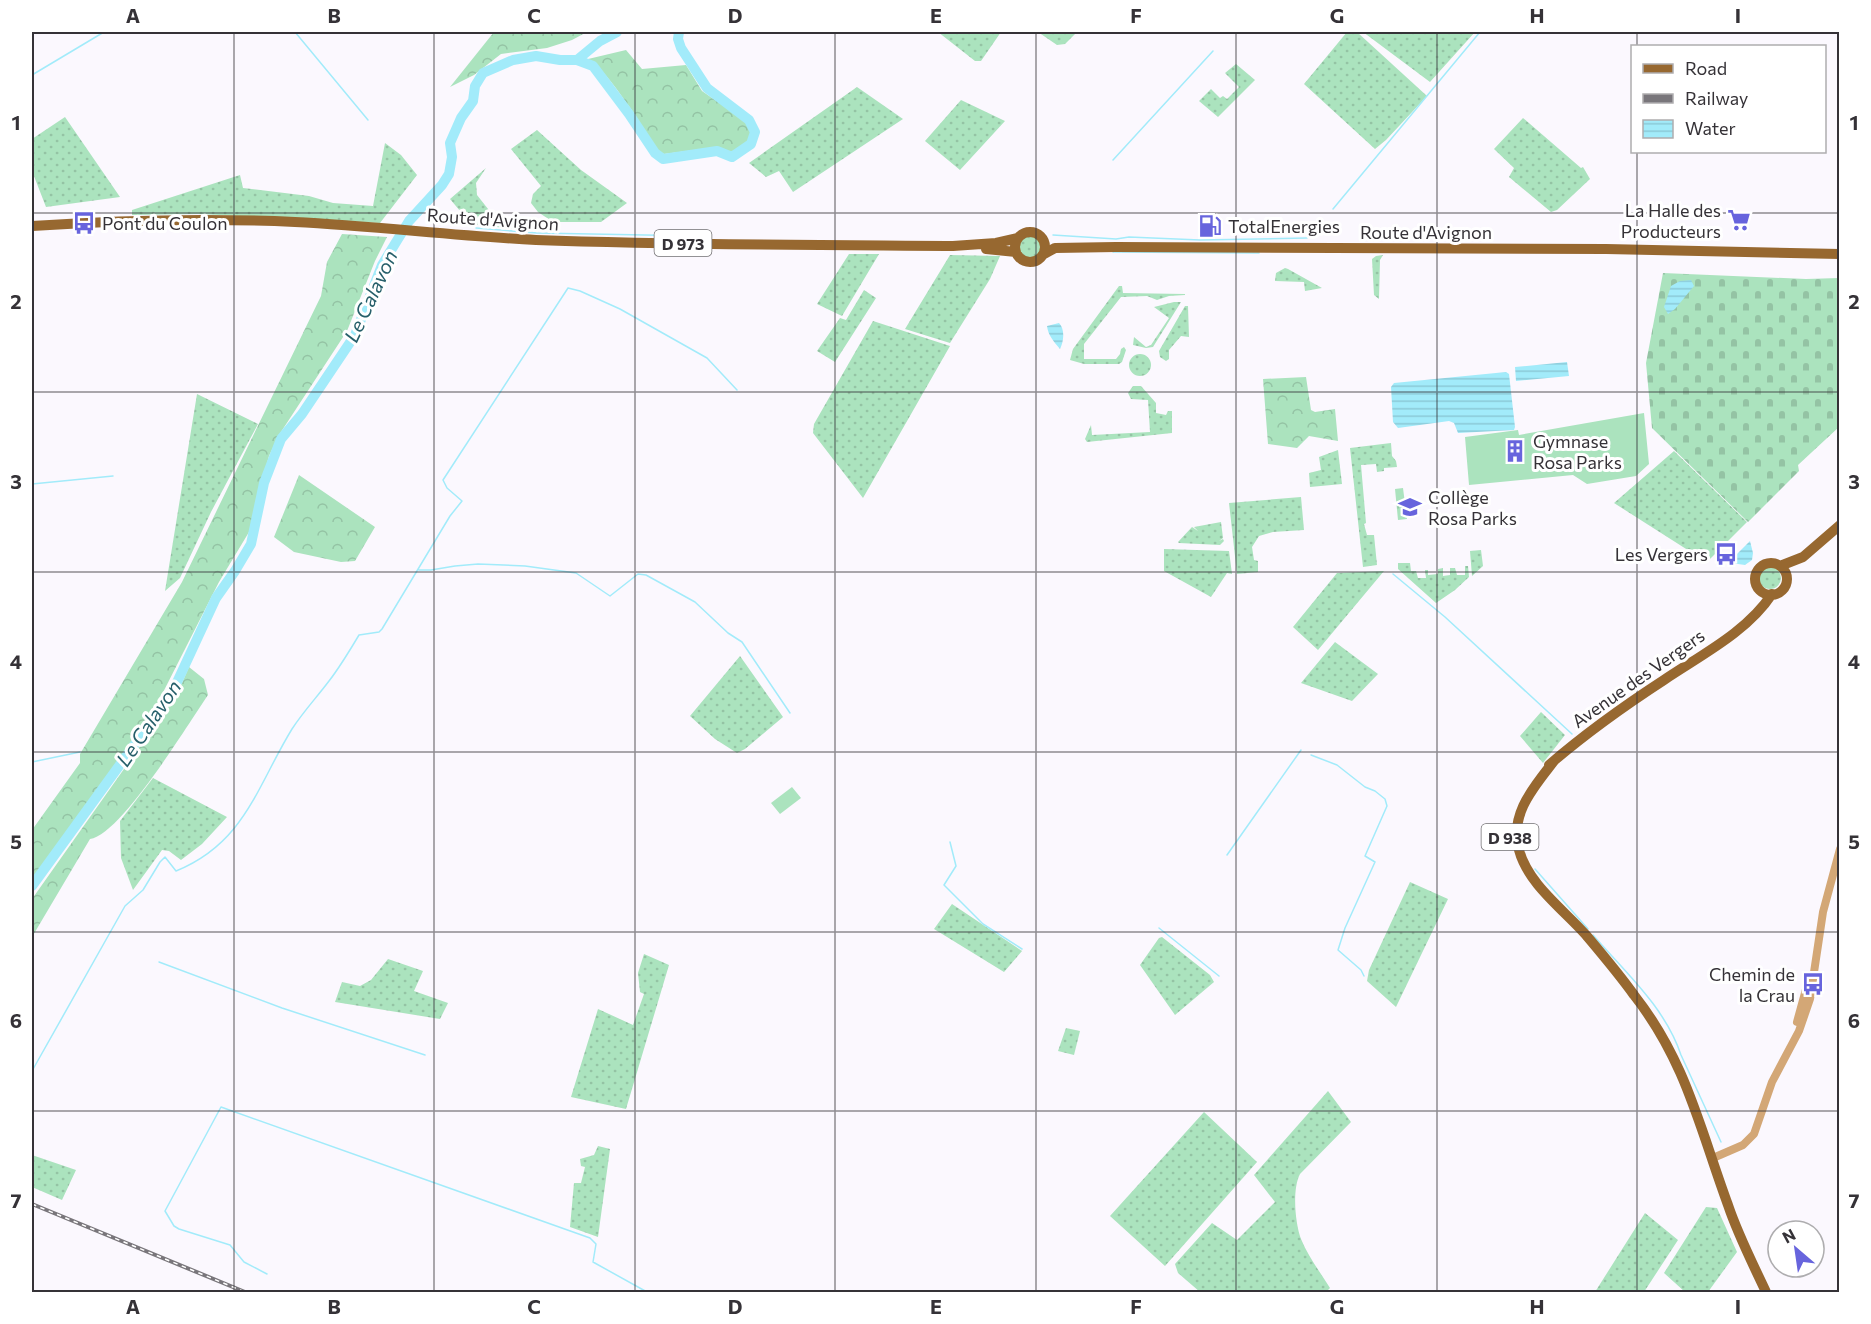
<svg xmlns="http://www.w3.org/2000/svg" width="1871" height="1324" viewBox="0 0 1871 1324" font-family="Commissioner,sans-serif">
<defs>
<pattern id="grass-dots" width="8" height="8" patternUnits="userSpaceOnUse" patternTransform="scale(1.5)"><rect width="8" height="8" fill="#abe3be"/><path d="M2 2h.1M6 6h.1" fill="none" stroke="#94c3a4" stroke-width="1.8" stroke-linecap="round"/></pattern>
<pattern id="forest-crowns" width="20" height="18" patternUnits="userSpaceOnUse" patternTransform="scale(1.5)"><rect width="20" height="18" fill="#abe3be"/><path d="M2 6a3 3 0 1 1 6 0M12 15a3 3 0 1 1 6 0" fill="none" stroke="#94c3a4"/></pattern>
<pattern id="cemetery-stones" width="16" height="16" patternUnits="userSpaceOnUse" patternTransform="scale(1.5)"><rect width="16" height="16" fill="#abe3be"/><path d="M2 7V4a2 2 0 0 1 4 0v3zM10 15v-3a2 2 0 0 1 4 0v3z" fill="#94c3a4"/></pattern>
<pattern id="water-rules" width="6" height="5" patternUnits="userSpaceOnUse" patternTransform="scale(1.5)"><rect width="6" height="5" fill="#a2ebfa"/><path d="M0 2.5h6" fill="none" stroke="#8ccad7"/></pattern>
</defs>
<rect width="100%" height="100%" fill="#fbf8fe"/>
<path fill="url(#grass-dots)" d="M938,32H1001L981,61H975Z
M1038,32H1077L1065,44L1057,45Z
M1347,32H1357L1427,96L1386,140L1375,149L1304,84Z
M1363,32H1475L1430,82Z
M1236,64L1255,80L1218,117L1199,101L1211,89L1220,98L1223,96L1227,99L1239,87L1225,73Z
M857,87L903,119L793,192L779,171L766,177L749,163Z
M961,100L1005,121L960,170L925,141Z
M65,117L120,197L46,207L32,171V139Z
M1523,118L1581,168L1583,167L1590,179L1557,210L1551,212L1509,177L1514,168L1494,149Z
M537,130L581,170L627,203L601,222H553L538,212L531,203L533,194L541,186L511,149Z
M385,143L401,155L417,175L380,223L198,214L132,215V210L240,175L243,188L309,196L333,203L373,206Z
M486,168L476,183L477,195L492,214L513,219L515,229L471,224L450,199Z
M1019 247a11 11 0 1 1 22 0a11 11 0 1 1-22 0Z
M849,254H879L842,316L817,304Z
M950,255L1000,256L990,279L950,343L905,329Z
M1383,255L1380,260L1379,299L1374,295L1372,259L1376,256Z
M1285,268L1288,269L1322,288L1305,291L1304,282L1275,281L1276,273Z
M1119,286H1122L1123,293L1185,294V295L1169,296L1157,300L1147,296L1121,297L1084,344V359H1116L1120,354L1121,349L1124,347L1126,350L1122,362L1119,364H1084L1070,360L1073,349Z
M864,290L876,298L835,362L817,351L840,318L846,320Z
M1174,302H1181L1153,347L1146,348L1133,345L1134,337L1146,347L1151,345L1169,318L1154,307Z
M1185,306H1188L1189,337L1181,336L1169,350V359L1166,361L1160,357L1159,351Z
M873,321L950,346L863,498L813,433L814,424Z
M1129 365a11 11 0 1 1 22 0a11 11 0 1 1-22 0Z
M1133,386H1141L1156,403V413L1166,415L1168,411H1172V433L1087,442L1085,439L1091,425L1092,435L1150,432L1148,400L1131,399L1128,393Z
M197,394L258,424L211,512L180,578L165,591Z
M1391,443L1392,456L1396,461L1397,467L1384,468V471L1377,472L1376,464L1361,465L1366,523L1364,524L1367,535H1374L1377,565L1363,567L1350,448Z
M1338,450L1342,484L1310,487L1309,473L1321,470L1319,457Z
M1674,451L1747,522L1709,560L1694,554L1614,503Z
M1301,497L1304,530L1273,532L1259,536L1252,547L1254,560L1258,561V572L1237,574L1229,503Z
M1221,522L1223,538L1219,541L1223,539L1224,541L1220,545L1179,543L1178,542L1192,527L1198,531L1194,527Z
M1164,549L1229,551L1232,574L1227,573L1211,597L1164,571Z
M1481,550L1483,566L1472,576L1470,551Z
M1398,563H1410L1411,571H1416L1418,578H1426L1425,570H1428V575L1438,574V569L1443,568V576L1450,575V568H1455L1457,575H1465V566H1468L1469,577L1455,590L1436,603L1398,569Z
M1759 578a11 11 0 1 1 22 0a11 11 0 1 1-22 0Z
M1384,571L1318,650L1293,627L1337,573Z
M1335,642L1378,674L1352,701L1301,683Z
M740,656L783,717L745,749L737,753L715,739L690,716Z
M1541,712L1565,735L1543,763L1520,736Z
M153,778L227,817L202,844L181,860L169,851L162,850L133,890L121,858L120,821Z
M1410,882L1448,899L1396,1007L1367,981L1369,970Z
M952,904L1022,951L1004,972L934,929Z
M1162,937L1210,975L1214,982L1175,1015L1140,965L1159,938Z
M644,954L669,965L626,1109L571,1097L598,1009L633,1025L644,994L640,992L638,973Z
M388,959L423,971L414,991L448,1003L440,1019L335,1002L342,982L360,986L371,980Z
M1066,1028L1080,1031L1074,1055L1058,1051Z
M1328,1091L1351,1122L1300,1174C1292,1189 1295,1223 1301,1239C1308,1256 1320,1272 1330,1288L1326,1292H1200L1178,1273L1175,1264L1212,1223L1237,1240L1275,1202L1254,1175Z
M1204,1112L1257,1162L1165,1266L1110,1216Z
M598,1146L610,1149L598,1237L570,1227L574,1183H581L585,1167L581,1166L580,1159L594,1155Z
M32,1155L76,1170L62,1200L32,1187Z
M1706,1207L1717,1208L1737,1252L1708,1292H1685L1664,1273Z
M1645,1213L1678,1240L1644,1292H1595Z"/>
<path fill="url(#forest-crowns)" d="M494,32H587L572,40L547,48L501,54L474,75L450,87Z
M626,50L642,69L686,65L702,91L747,122L751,132L748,142L731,153L717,147L664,154C649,148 641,123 631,109C619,93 605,70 588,59Z
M342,234L387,237L375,261L347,331L279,435L269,456L249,532L219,582L150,718L32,879V830L80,763V754L182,582L321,296L327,262Z
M1306,377L1311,410L1315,412L1335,409L1338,441L1309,436L1297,448L1268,444L1263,379Z
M299,475L375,527L355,561L341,562L294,552L274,537Z
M1403,488L1407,519L1398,520L1395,489Z
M189,667L204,679L208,695C188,724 121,835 90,839L32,937V899L177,694Z"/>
<path fill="url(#cemetery-stones)" d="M1663,273L1806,279L1839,278V427L1798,465L1799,471L1748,522L1652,428L1646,363Z"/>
<path fill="#abe3be" d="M1644,413L1649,464L1636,476L1587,484L1573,475L1469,485L1465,437L1518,430L1519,435Z
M792,787L801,798L780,814L771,803Z"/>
<path fill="url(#water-rules)" d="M1691,280L1694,286L1675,309L1668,314L1664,307L1671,286L1680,281Z
M1059,323C1065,329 1064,341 1060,349C1054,342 1048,335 1047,326Z
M1567,362L1569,376L1516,381L1515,367Z
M1506,372L1509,374L1515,427L1514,430L1458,433L1454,423L1449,421L1398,428L1393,422L1391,387L1394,383Z
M1750,541L1753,553L1752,560L1745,565L1731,563V560Z"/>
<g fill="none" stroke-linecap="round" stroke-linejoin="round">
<path stroke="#a2ebfa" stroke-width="1.5" d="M295,32L368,120
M32,75L104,32
M1113,160L1213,51
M1333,209L1480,32
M476,228L537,233L699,236
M1053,235L1116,239L1129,237L1200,240L1307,238
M1113,252L1259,253
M32,484L113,476
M419,570H431L455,566L478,564L525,566L576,573L610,596L638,574L646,575L695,602L728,633L742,642L790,713
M1393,574L1445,617L1572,734
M1311,755L1337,765L1365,787L1375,791L1385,799L1387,806L1365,856L1375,862L1345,928L1338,950L1361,970L1364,976
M32,762L80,752
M950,842L956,866L944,885L983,924L1022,949
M1227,855L1301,750
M1535,869L1588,929
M1159,928L1219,976
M1593,935C1625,972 1665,1007 1681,1055L1721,1142
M159,962L282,1008L425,1055
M32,1071L125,906L143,890L160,862L165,857L176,871C245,843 257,786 292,729C303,712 317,697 329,681C340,667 350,650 359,635L379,632L382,629L450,516L462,501L447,488L443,480L568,288L580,291L620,309L707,358L737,390
M267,1274L244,1262L230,1245L179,1229L174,1226L165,1211L221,1107L590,1238L596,1244L593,1262L647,1292"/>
<path stroke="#a2ebfa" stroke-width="10" d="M577,60L600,41L617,32
M32,886L172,693L216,598L235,571L251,544L264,483L281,439L302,414L355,335L382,265L409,221L442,185L449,174L452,157L450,143L461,118L473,101L475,86L483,73L513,60L536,56L560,60H577L593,66L629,114L655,153L663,159L717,151L732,157L751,144L755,132L749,120L707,88L681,48L678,39L679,32"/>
<path stroke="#d3a776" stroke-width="8" d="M1797,1022L1808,982
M1713,1158L1743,1145L1754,1134L1772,1082L1799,1031L1810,999L1823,912L1840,849"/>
<path stroke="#976830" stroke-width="10" d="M32,226C120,220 207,218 295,222C376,226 455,236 536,240C675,245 814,245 953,246L996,243L1018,238
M1015 247a15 15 0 1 1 30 0a15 15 0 1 1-30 0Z
M986,249L1016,252
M1044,254L1055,248L1116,247L1606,249L1840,254
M1755 579a16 16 0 1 1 32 0a16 16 0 1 1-32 0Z
M1780,566L1803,557L1840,525
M1554,761C1534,787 1509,814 1519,850C1528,884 1563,909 1586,935C1602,954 1619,974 1634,995C1686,1061 1700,1129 1728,1205C1738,1235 1753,1264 1766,1292
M1549,765C1586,733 1624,706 1664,680C1701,655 1747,632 1772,594"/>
<g stroke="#79767b" stroke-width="4">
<path id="rail" d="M32,1204L245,1292"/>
</g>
<use href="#rail" stroke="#fff" stroke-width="1.5" stroke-dasharray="4.5" stroke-linecap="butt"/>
</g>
<path fill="none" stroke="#353237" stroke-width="1.5" stroke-opacity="0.55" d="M234,32V1292M434,32V1292M635,32V1292M835,32V1292M1036,32V1292M1236,32V1292M1437,32V1292M1637,32V46M1637,152V1292M32,213H1840M32,392H1840M32,572H1840M32,752H1840M32,932H1840M32,1111H1840"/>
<defs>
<g id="supermarket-bare" transform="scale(1.8)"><path d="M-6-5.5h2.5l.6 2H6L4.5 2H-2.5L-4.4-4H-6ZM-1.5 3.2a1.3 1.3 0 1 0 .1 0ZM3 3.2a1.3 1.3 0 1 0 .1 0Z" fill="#6764dd" stroke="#fff" stroke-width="2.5" paint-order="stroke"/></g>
<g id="bus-bare" transform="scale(1.8)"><path d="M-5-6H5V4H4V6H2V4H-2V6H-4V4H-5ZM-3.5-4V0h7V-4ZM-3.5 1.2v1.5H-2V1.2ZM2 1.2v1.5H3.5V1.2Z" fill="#6764dd" stroke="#fff" stroke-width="2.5" paint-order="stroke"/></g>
<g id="fuel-bare" transform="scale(1.8)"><path d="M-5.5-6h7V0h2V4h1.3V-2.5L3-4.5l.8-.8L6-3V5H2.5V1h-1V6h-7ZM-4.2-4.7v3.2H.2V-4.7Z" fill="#6764dd" stroke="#fff" stroke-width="2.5" paint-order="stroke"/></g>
<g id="building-bare" transform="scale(1.8)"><path d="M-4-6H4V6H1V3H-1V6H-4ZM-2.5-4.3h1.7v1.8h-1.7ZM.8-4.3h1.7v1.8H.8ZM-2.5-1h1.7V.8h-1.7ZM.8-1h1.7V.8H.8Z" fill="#6764dd" stroke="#fff" stroke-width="2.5" paint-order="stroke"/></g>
<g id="school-bare" transform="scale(1.8)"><path d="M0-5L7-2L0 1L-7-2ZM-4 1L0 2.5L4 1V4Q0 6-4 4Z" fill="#6764dd" stroke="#fff" stroke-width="2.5" paint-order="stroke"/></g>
</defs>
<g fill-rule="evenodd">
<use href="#supermarket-bare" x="1739" y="220"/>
<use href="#bus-bare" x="84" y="223"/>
<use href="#fuel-bare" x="1210" y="226"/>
<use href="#building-bare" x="1515" y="451"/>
<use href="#school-bare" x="1410" y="507"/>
<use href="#bus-bare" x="1726" y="554"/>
<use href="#bus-bare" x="1813" y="984"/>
</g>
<g text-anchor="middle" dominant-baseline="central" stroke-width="6" stroke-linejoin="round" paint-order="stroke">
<g fill="#fff" stroke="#727073" stroke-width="1.5">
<rect x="654.5" y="230" width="57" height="26" rx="4.5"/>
<rect x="1481.5" y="824" width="57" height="26" rx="4.5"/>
</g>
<g font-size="16" font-weight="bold" fill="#353237">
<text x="683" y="243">D 973</text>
<text x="1510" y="837">D 938</text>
</g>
<g font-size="18" fill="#353237" stroke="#fff" text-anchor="start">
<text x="1721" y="210" text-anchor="end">La Halle des<tspan x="1721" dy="21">Producteurs</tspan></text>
<text x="102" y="223">Pont du Coulon</text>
<text x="1228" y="226">TotalEnergies</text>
<text x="1533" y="441">Gymnase<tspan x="1533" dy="21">Rosa Parks</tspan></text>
<text x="1428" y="497">Collège<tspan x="1428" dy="21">Rosa Parks</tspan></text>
<text x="1708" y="554" text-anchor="end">Les Vergers</text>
<text x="1795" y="974" text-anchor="end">Chemin de<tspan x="1795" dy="21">la Crau</tspan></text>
</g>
<g font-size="18" fill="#353237" stroke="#fff">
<text transform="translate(493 219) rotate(4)">Route d'Avignon</text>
<text x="1426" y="232">Route d'Avignon</text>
<text transform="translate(1638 678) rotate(-35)">Avenue des Vergers</text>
</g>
<g font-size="20" font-style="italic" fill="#265f6a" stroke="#fff">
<text transform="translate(370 296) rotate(-65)">Le Calavon</text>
<text transform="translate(148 723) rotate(-56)">Le Calavon</text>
</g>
</g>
<rect width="1871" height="1324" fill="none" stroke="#ffffff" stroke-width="66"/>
<rect x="1631" y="45" width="195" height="108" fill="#ffffff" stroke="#aeadaf" stroke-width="1.5"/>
<rect x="1643" y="64" width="30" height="9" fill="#976830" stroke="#aeadaf" stroke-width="1.5"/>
<text x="1685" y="75" font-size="18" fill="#353237">Road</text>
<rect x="1643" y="94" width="30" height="9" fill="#79767b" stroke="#aeadaf" stroke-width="1.5"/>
<text x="1685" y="105" font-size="18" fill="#353237">Railway</text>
<rect x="1643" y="120" width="30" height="18" fill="url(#water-rules)" stroke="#aeadaf" stroke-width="1.5"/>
<text x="1685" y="135" font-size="18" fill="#353237">Water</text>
<g transform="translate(1796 1249) rotate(331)"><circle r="28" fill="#ffffff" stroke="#aeadaf" stroke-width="1.5"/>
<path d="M0-4.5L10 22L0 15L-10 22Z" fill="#6764dd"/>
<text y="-9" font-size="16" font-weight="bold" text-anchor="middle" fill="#353237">N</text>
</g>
<rect x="33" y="33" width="1805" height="1258" fill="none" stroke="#353237" stroke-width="2"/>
<g font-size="20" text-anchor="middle" font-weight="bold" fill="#353237">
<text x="133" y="23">A</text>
<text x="334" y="23">B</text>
<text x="534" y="23">C</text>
<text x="735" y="23">D</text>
<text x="936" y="23">E</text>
<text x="1136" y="23">F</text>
<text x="1337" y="23">G</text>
<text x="1537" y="23">H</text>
<text x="1738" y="23">I</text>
<text x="16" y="130">1</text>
<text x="1854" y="130">1</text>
<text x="16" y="309">2</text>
<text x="1854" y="309">2</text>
<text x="16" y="489">3</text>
<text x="1854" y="489">3</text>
<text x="16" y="669">4</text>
<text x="1854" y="669">4</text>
<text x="16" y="849">5</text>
<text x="1854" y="849">5</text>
<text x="16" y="1028">6</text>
<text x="1854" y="1028">6</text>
<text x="16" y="1208">7</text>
<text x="1854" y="1208">7</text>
<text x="133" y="1314">A</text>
<text x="334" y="1314">B</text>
<text x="534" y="1314">C</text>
<text x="735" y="1314">D</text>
<text x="936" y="1314">E</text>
<text x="1136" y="1314">F</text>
<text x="1337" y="1314">G</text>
<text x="1537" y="1314">H</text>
<text x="1738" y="1314">I</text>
</g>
</svg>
